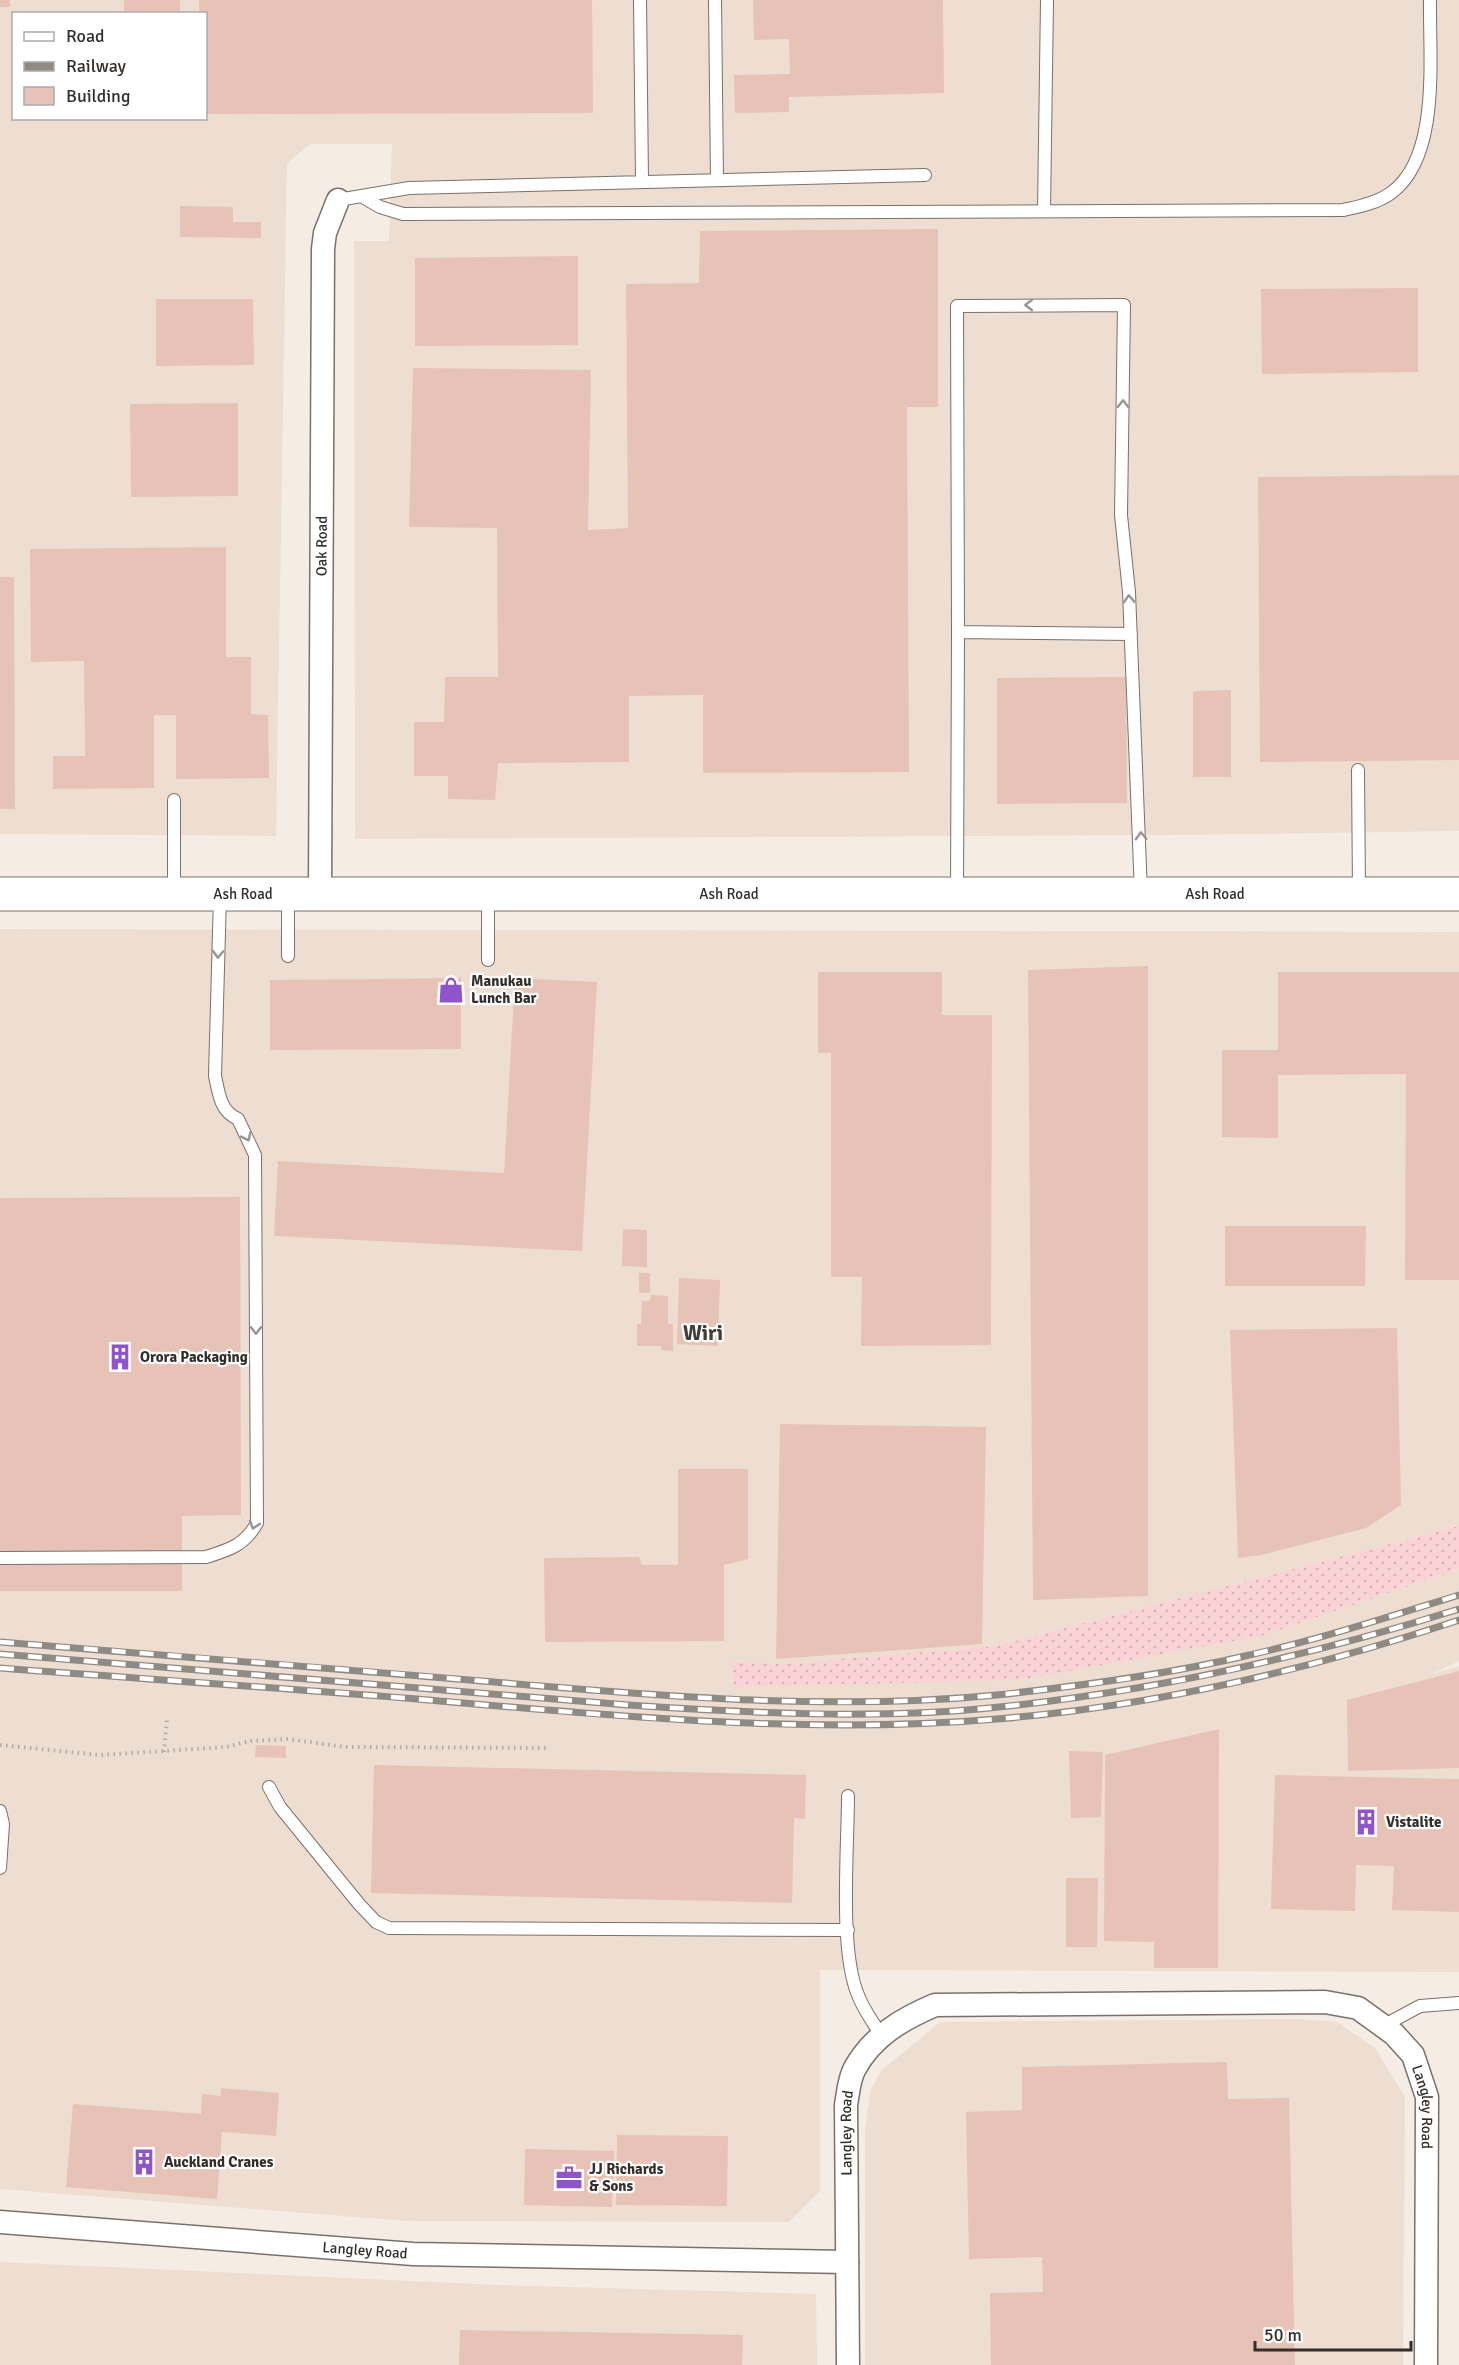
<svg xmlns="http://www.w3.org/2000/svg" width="1459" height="2365" viewBox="0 0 1459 2365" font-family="Signika,sans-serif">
<defs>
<pattern id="grass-dots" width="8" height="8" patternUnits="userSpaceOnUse" patternTransform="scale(1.5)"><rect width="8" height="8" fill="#f9d3d5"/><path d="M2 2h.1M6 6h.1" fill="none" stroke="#d6b5b7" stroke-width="1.8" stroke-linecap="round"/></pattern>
</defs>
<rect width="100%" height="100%" fill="#f5ece4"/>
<path fill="#eeded1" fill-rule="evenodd" d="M0,0H1459V831L1176,835L355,839L354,241H389L392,144H310L287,163L276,836L0,834ZM14,14H206V118H14Z
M0,929L1459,932V1526L996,1646L780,1664L730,1661L734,1686L1261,1636L1459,1569V1661L1430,1675L1459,1666V1972L820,1970V2191L789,2222L407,2221L0,2189Z
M1299,2019L1337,2022L1375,2048L1405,2097L1403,2365H865V2129L871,2089L882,2070L940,2022Z
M0,2262L499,2285L816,2294L817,2365H0Z"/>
<path fill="url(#grass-dots)" d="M1459,1526V1569L1261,1636L1019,1680L734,1687L730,1661L780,1664L996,1646Z"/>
<path fill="#e7c2b6" d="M0,0H10V7H0Z
M124,0H180V11H124Z
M199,0H592L593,113L206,114V14H199Z
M753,0H943L944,93L789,97V112L735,113L734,75L790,74L789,39L754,40Z
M180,206L233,207V222H261V238L180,237Z
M938,229V407H907L909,772L703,773V695L629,696V762L498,763L495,800L448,799V776H414V722H444L445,677H498L497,528L409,527L413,368L591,370L588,530L628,528L626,284L699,283L700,231Z
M578,256V345L415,346V258Z
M1418,288V372L1262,374L1261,289Z
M156,299H253L254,365L156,366Z
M238,403V496L131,497L130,404Z
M1459,475V760L1260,762L1258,477Z
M226,547V657H251V714L268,715L269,778L176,779V715H154V788L53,789V756H85L84,661L31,662L30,549Z
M0,577H14L15,809H0Z
M1126,677L1127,803L997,804V678Z
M1231,690V777H1193V691Z
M1148,966V1596L1033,1600L1028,970Z
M818,972H942V1015H992L991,1345L861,1346L862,1277H831V1053H818Z
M1278,972H1459V1280H1405L1406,1074L1278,1075V1138L1222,1137V1050H1278Z
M461,978V1049L270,1050V980Z
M515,978L597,982L582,1251L274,1236L278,1161L504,1173Z
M240,1197L241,1515L182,1516V1591H0V1198Z
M1225,1226H1366L1365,1286H1225Z
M623,1229L647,1230V1267L622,1266Z
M639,1273H650V1293H639Z
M679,1278L720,1280L718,1346L677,1344Z
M651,1295L668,1296V1324H673V1351L661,1350V1346H637V1324H641L642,1301H650Z
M1397,1328L1401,1505L1366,1528L1261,1555L1238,1558L1230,1330Z
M780,1424L986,1427L982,1644L776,1659Z
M678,1469H748V1559L724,1565V1641L545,1642L544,1558L639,1557L642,1565H678Z
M1459,1671V1768L1348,1771L1347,1700Z
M1219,1729L1218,1968H1154V1942L1104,1941L1105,1755Z
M256,1745L286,1746V1758L255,1757Z
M1069,1751L1103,1752L1101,1817L1071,1818Z
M374,1765L806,1775L805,1819L794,1818L792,1903L371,1893Z
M1275,1775L1459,1779V1912L1392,1910L1394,1866L1356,1865L1355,1911L1271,1909Z
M1066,1878H1098L1097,1947H1066Z
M1227,2062L1228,2099L1289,2098L1295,2365H991L990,2293L1043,2292L1042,2257L969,2259L966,2112L1022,2110V2067Z
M221,2088L279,2093L276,2136L222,2132L217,2199L66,2187L73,2104L201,2114L202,2094L221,2096Z
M617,2135L728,2136L727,2206L616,2205Z
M525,2149L614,2151L612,2207L524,2205Z
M460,2330L743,2335L742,2365H459Z"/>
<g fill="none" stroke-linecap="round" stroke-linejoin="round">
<g stroke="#79716a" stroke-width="14">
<path id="lane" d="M640,0L642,180
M715,0L717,179
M361,196L380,207L403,214L1343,210C1359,207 1377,203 1391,193C1441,157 1429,56 1430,0
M338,200L409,188L925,175
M1044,211L1047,0
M958,632L957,306L1124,305L1121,515L1129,592L1141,893
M1358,770L1359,893
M957,893L958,632L1131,634
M174,894V800
M488,895V960
M288,956V896
M0,1558L206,1557C229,1550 245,1545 257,1523L255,1155L238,1119C220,1111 219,1094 215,1076L220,896
M269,1787L280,1807L359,1904L376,1922L389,1928L848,1930
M848,1796C848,1846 839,1951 858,1995C863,2009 873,2022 881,2035
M0,1811L3,1824L0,1868
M1383,2026L1420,2006L1459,2003"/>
</g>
<g stroke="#79716a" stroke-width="25">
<g id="street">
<path id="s1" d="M320,894L323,249L325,233L338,200"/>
<path id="s2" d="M0,2222L413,2254L847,2262"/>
<path id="s3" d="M848,2365L846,2105C848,2094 849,2078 855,2068C873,2036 902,2019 935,2005L1325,2002L1358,2008L1394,2034L1413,2055L1427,2097L1426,2365"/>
</g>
</g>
<g stroke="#79716a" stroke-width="35">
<g id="secondary">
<path id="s4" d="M0,894H1459"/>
</g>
</g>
<path stroke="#b2aba4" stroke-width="4" stroke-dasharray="1.5 4.5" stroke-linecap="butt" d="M0,1745L100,1755L226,1747L251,1741L288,1739L345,1747L548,1748
M164,1752L167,1719"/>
<use href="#lane" stroke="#fff" stroke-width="12"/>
<use href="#street" stroke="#fff" stroke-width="22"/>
<use href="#secondary" stroke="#fff" stroke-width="33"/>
<g stroke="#908a84" stroke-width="7">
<path id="rail" d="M0,1642C165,1655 330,1668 494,1682C661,1696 830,1711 997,1695C1080,1686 1164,1675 1245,1656C1318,1640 1388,1617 1459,1595
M0,1654L628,1705C751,1713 876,1720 999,1707C1156,1691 1309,1656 1459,1609
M0,1668C143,1679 286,1688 428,1700C618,1716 807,1735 997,1719C1155,1706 1309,1670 1459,1620"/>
</g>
<use href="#rail" stroke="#fff" stroke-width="4.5" stroke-dasharray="14" stroke-linecap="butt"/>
</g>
<defs><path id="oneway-chevron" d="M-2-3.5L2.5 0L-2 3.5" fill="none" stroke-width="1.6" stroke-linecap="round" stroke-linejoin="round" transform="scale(1.5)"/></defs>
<g stroke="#989695">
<use href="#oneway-chevron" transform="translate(1029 305) rotate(180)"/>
<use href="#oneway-chevron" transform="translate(1123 404) rotate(-89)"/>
<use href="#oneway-chevron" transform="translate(1129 599) rotate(-93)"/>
<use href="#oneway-chevron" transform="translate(1141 836) rotate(-92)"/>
<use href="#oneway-chevron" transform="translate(218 954) rotate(92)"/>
<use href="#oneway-chevron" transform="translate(247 1137) rotate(64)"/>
<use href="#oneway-chevron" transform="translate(256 1330) rotate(90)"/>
<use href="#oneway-chevron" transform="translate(254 1525) rotate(108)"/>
</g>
<defs>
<g id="shop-bare" transform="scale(2.07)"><path d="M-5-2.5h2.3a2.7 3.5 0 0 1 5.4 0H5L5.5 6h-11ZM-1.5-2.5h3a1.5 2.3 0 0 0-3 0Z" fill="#9054ca" stroke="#fff" stroke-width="2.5" paint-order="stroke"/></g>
<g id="building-bare" transform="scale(2.07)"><path d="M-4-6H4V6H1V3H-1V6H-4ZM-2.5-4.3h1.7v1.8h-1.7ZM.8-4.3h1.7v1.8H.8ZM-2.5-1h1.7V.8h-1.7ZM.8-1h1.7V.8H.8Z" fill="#9054ca" stroke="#fff" stroke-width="2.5" paint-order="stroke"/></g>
<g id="office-bare" transform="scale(2.07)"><path d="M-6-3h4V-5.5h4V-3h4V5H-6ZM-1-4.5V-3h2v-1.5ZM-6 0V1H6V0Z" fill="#9054ca" stroke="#fff" stroke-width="2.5" paint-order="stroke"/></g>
</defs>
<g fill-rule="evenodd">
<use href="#shop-bare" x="451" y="990"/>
<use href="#building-bare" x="120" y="1357"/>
<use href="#building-bare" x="1366" y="1822"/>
<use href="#building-bare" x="144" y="2162"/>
<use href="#office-bare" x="569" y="2178"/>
</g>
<g text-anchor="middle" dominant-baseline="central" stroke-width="4.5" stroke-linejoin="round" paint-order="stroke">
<g font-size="15" fill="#322e2b" stroke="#fff">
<text stroke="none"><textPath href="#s1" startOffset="348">Oak Road</textPath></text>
<text stroke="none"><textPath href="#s4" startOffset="1215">Ash Road</textPath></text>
<text stroke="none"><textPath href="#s4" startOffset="243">Ash Road</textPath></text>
<text stroke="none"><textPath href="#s4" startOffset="729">Ash Road</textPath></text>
<text stroke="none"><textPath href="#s3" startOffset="952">Langley Road</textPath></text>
<text stroke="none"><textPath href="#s3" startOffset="232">Langley Road</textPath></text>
<text stroke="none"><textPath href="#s2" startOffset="366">Langley Road</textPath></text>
</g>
<g font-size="15" font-weight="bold" fill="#322e2b" stroke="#fff" text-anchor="start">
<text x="471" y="981">Manukau<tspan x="471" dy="17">Lunch Bar</tspan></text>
<text x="140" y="1357">Orora Packaging</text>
<text x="1386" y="1822">Vistalite</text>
<text x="164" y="2162">Auckland Cranes</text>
<text x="589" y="2169">JJ Richards<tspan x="589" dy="17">&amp; Sons</tspan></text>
</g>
<g font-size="21" font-weight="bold" fill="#443d37" stroke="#fff">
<text x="703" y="1333">Wiri</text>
</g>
</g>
<rect x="12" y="12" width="195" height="108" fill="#ffffff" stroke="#adabaa" stroke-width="1.5"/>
<rect x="24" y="32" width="30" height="9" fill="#ffffff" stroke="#adabaa" stroke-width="1.5"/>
<text x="66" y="42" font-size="18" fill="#322e2b">Road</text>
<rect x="24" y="62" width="30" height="9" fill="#908a84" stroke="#adabaa" stroke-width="1.5"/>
<text x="66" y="72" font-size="18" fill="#322e2b">Railway</text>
<rect x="24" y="87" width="30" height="18" fill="#e7c2b6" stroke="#adabaa" stroke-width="1.5"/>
<text x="66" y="102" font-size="18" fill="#322e2b">Building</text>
<path d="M1255 2341v9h156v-9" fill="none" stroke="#322e2b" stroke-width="3"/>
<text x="1264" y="2341" font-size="18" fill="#322e2b" stroke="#ffffff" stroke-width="4.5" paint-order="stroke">50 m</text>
</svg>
